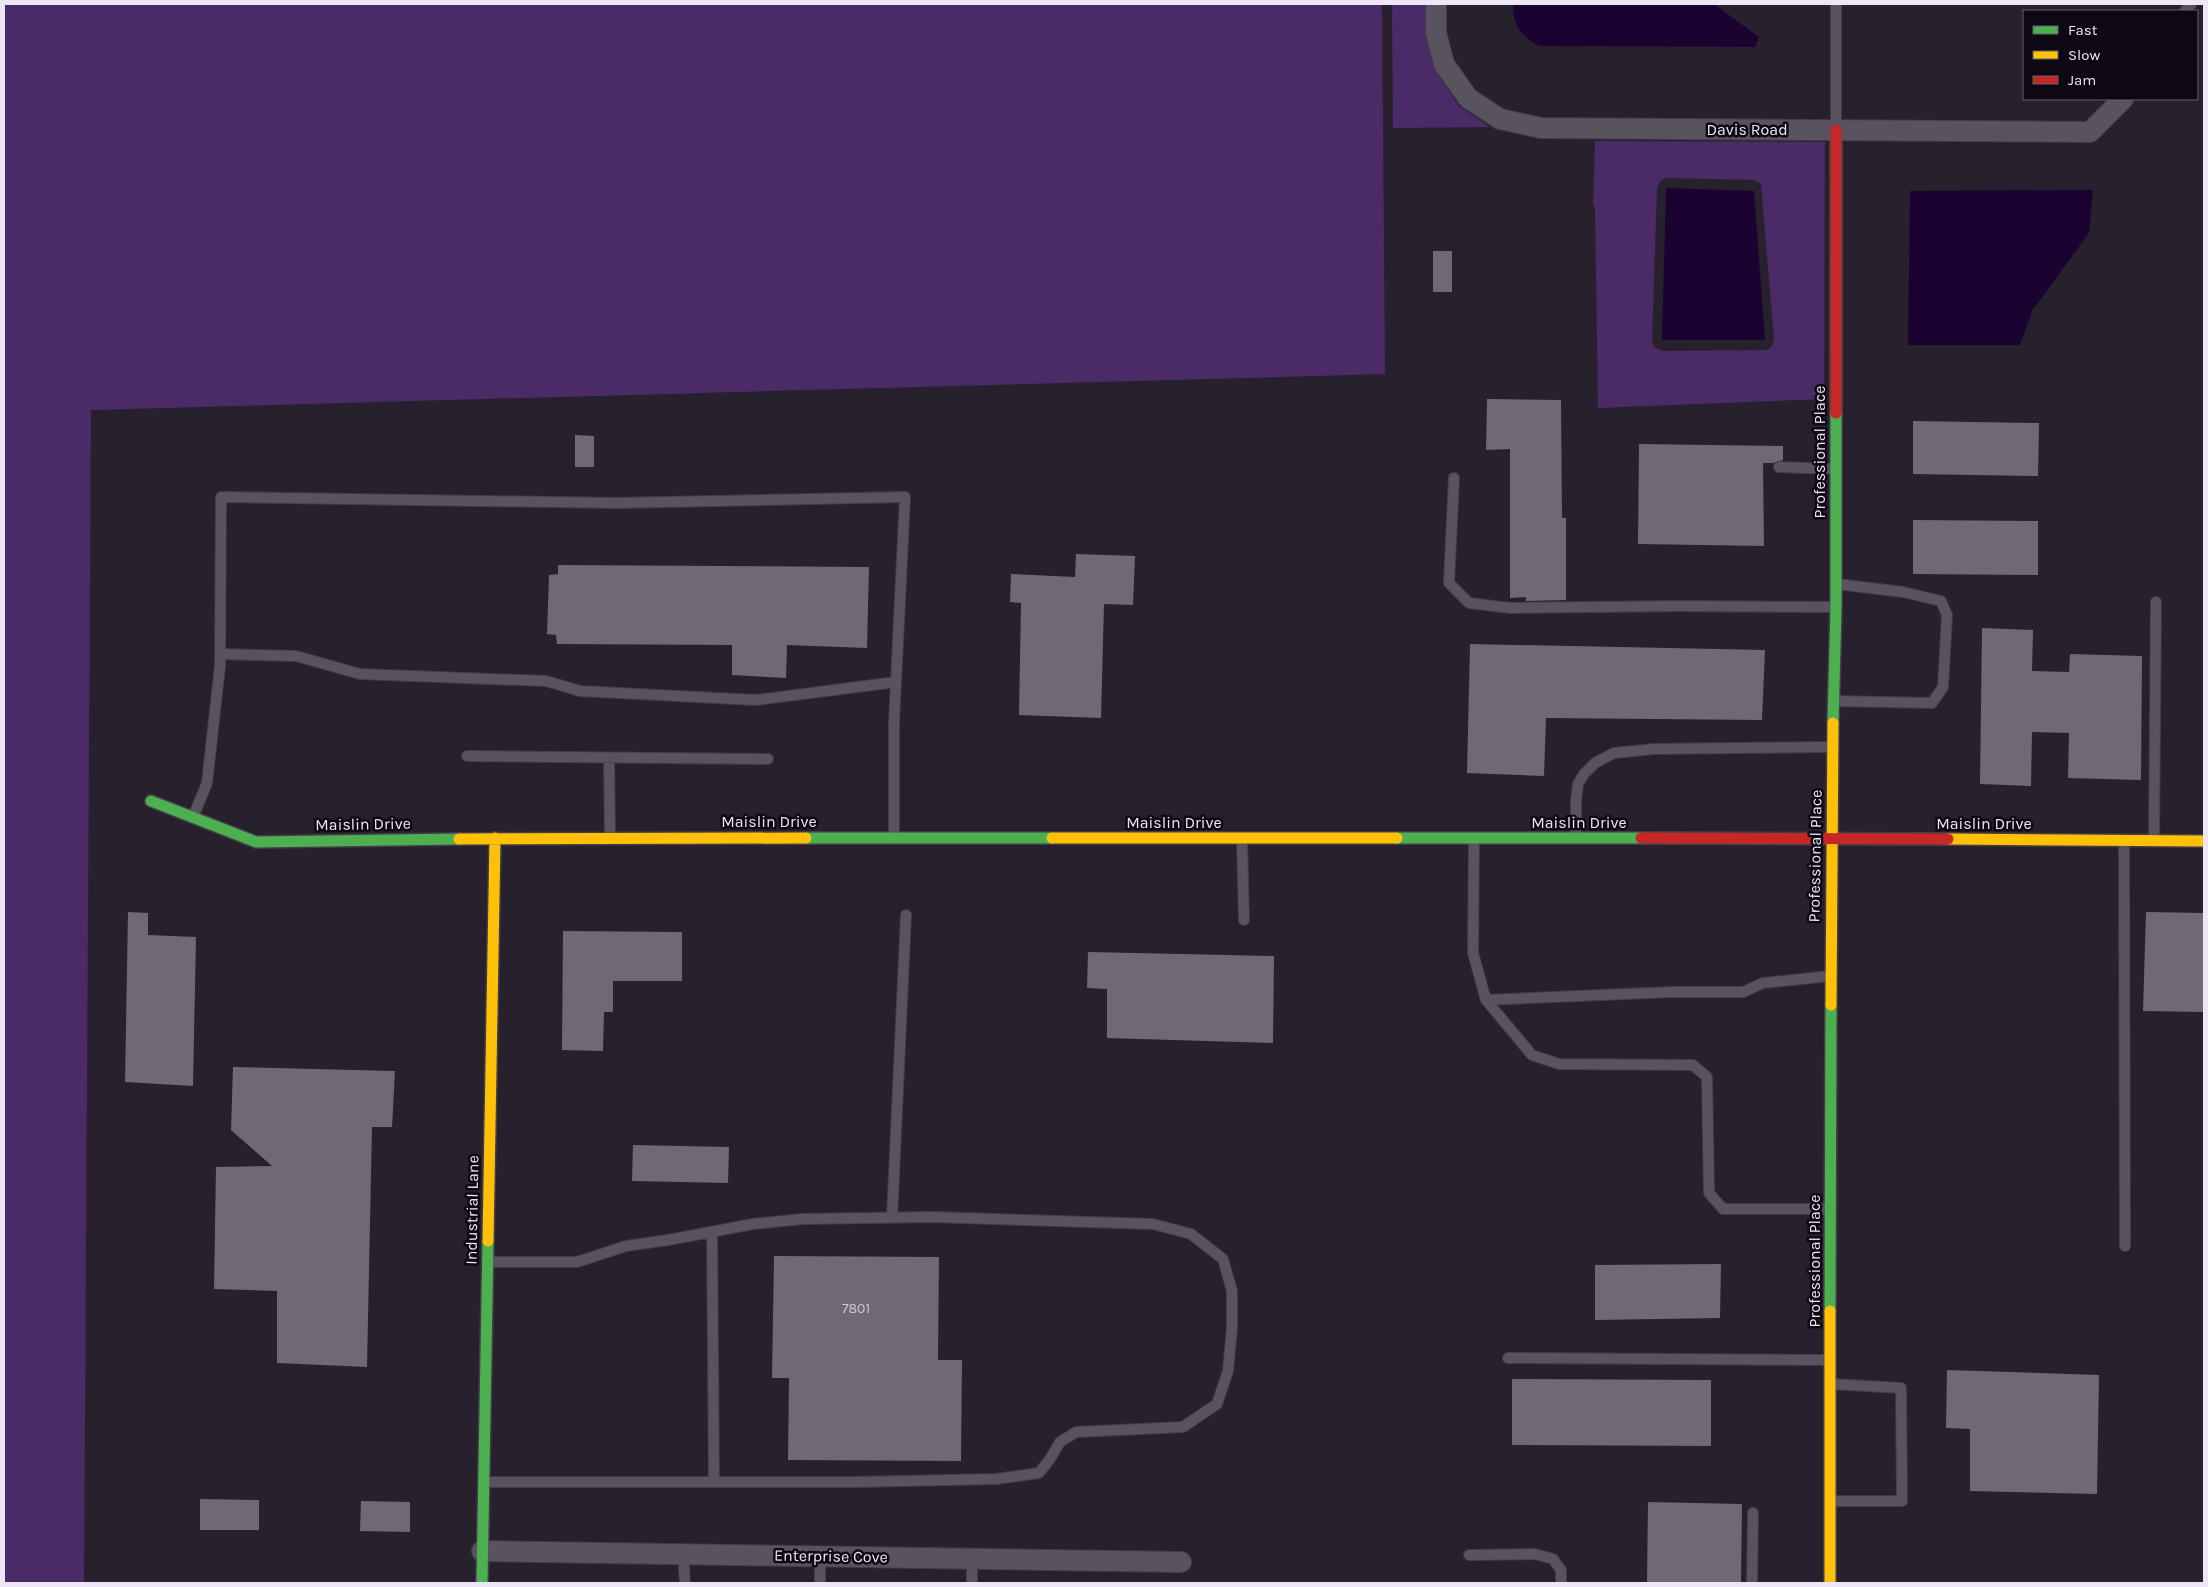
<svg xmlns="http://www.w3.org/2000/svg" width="2208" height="1587" viewBox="0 0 2208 1587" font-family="Karla,sans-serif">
<rect width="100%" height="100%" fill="#27212d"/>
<path fill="#4a2b67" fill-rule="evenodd" d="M4,4H1382L1385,374L91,410L84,1583H4Z
M1392,4H1425V33L1436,71L1459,106L1490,127L1393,128Z
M1595,141L1825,142L1824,399L1598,408L1595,209L1593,203ZM1667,178L1754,180L1761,184L1774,339L1772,346L1768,350L1662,351L1654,347L1652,340L1657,188L1661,180Z"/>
<path fill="#1b0331" d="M1513,4H1714L1759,37L1755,47L1539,46C1520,35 1513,26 1513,4Z
M1666,188L1754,191L1765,340H1662Z
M2093,190L2089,233L2032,311L2020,345H1908L1910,191Z"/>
<path fill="#6e6974" d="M1433,251H1452V292H1433Z
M1487,399L1561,400L1562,518H1566V600L1526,601V597L1510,598V449L1486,450Z
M1913,421L2039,423L2038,476L1913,474Z
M575,435L594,436V467H575Z
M1639,444L1783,446V460L1773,463H1763L1764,546L1638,544Z
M1913,520L2038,521V575L1913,574Z
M1076,554L1135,556L1133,605L1104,604L1101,718L1019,715L1021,603L1010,602L1011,574L1075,577Z
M558,565L869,567L867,648L787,645L786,678L732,675V645L557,644L556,635L547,634L549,575L558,574Z
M1982,628L2033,630L2032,671L2069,672L2070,654L2142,656L2141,780L2068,778L2069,733L2032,732L2031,786L1980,784Z
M1470,644L1765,650L1762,720L1546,718L1544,776L1467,773Z
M128,912L148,913V935L196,937L193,1086L125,1082Z
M2146,912L2204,913V1012L2143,1011Z
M563,931L682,932V981H613V1012H604L603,1051L562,1050Z
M1088,952L1274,956L1273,1043L1107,1038V989L1087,988Z
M233,1067L395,1071L392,1127H372L367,1367L277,1363V1291L214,1289L216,1167L272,1166L231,1130Z
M633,1145L729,1147L728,1183L632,1181Z
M774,1256L939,1257L938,1360H962L961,1461L788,1460L789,1378H772Z
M1721,1264L1720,1318L1595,1320V1265Z
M1947,1370L2099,1375L2097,1494L1970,1491V1429L1946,1428Z
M1512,1379L1711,1380V1446L1512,1445Z
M200,1499L259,1500V1530H200Z
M361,1501L410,1502V1532L360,1531Z
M1648,1502L1742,1504L1741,1583H1647Z"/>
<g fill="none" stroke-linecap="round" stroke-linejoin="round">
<g stroke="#433d48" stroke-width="12">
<path id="lane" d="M1836,4V129
M2185,11L2191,4
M1779,467L1835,469
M1454,478L1449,583L1469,603L1510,608L1679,606L1835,607
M220,654L296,656L360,674L546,681L580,691L756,700L896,682
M1834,701L1932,703L1943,687L1947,615L1941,601L1903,592L1837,584
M467,756L768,759
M609,758L610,837
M193,817L207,783L220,666L221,497L616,503L905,497L894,723V837
M1576,837V801L1578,784L1584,774L1595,763L1614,753L1654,749L1833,747
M1242,839L1244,920
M1474,840L1473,953L1486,1000L1532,1055L1559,1064L1693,1065L1707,1077L1709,1193L1723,1209H1829
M2154,840L2156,602
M2124,841L2125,1246
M1486,1000L1672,992H1743L1763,983L1830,976
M892,1218L906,915
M712,1232L714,1482
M1508,1358L1829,1360
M484,1482H855L996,1479L1039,1473L1050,1459L1060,1442L1076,1432L1183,1427L1217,1404L1228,1371L1232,1328V1291L1223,1259L1191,1234L1153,1224L932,1217L803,1219L753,1224L668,1240L626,1246L577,1262H488
M1831,1501H1902L1901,1388L1831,1384
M683,1554L685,1583
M1469,1555L1535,1554L1553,1559L1561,1570V1583
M820,1556V1583
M972,1583V1558
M1752,1583L1753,1513"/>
</g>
<g stroke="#433d48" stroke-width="22">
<path id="street" d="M1436,4V33L1444,64L1468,98L1500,119L1541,128L2090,132L2123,99
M482,1551L1181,1562"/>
</g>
<g stroke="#433d48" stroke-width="14">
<path id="fast" d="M1833,723L1836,607V413
M151,801L256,842L459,839
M806,838H1052
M1397,838H1641
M1830,1311L1831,1005
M482,1583L488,1241"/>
</g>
<g stroke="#433d48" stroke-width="14">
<path id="slow" d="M1052,838H1397
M459,839L806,838
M1948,839L2204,841
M1831,1005L1833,723
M488,1241L495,838
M1830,1583V1311"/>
</g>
<g stroke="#433d48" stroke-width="14">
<path id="jam" d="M1836,130V413
M1641,838L1948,839"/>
</g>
<use href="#lane" stroke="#58535e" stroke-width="10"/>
<use href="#street" stroke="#58535e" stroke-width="20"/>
<use href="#fast" stroke="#4caf50" stroke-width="11"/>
<use href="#slow" stroke="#ffc107" stroke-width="11"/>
<use href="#jam" stroke="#c62828" stroke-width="11"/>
</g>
<g text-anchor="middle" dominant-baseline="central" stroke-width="5" stroke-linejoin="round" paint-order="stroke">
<g font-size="14" fill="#cdc7d6">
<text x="856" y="1308">7801</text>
</g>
<g font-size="16" fill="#ede6f6" stroke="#0d0813">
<text x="1747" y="129">Davis Road</text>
<text transform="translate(1819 452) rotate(-90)">Professional Place</text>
<text x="769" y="821">Maislin Drive</text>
<text x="1174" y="822">Maislin Drive</text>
<text x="1579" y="822">Maislin Drive</text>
<text x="1984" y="823">Maislin Drive</text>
<text transform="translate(363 824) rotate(-1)">Maislin Drive</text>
<text transform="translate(1815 856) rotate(-89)">Professional Place</text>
<text transform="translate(472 1210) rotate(-89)">Industrial Lane</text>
<text transform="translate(1814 1261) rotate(-90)">Professional Place</text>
<text transform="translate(831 1556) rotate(1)">Enterprise Cove</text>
</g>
</g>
<rect width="2208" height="1587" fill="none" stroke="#ede6f6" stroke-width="10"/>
<rect x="2023" y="10" width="175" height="90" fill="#0d0813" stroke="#67616e"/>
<rect x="2033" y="26" width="25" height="8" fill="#4caf50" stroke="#67616e"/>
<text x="2068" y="35" font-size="15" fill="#ede6f6">Fast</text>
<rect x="2033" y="51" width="25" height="8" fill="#ffc107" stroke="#67616e"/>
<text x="2068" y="60" font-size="15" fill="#ede6f6">Slow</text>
<rect x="2033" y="76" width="25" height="8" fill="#c62828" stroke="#67616e"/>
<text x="2068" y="85" font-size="15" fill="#ede6f6">Jam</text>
</svg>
